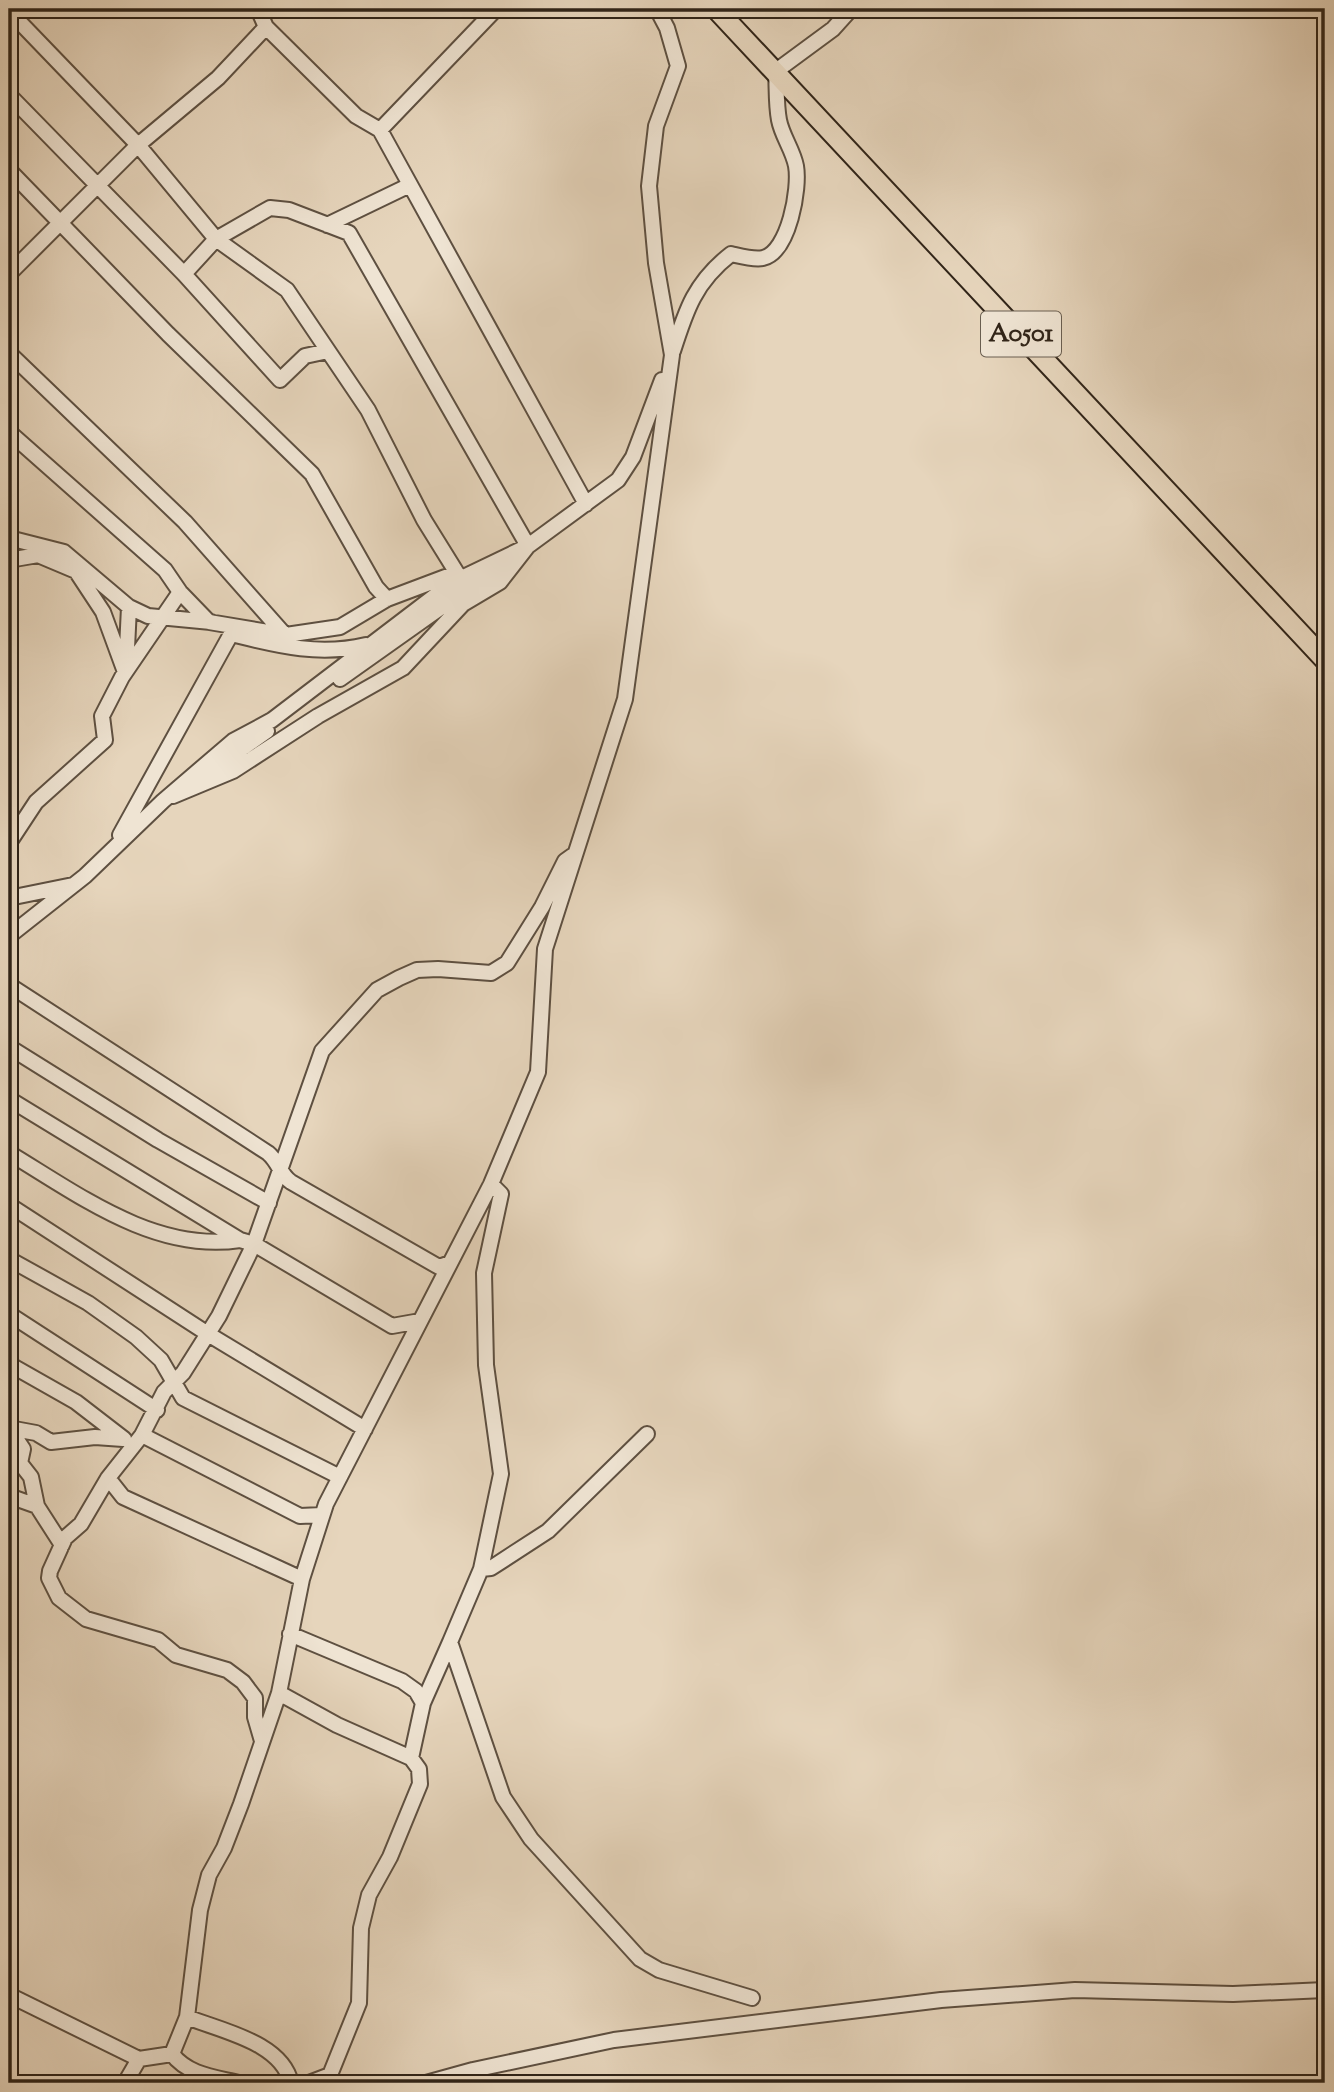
<svg xmlns="http://www.w3.org/2000/svg" width="1334" height="2092" viewBox="0 0 1334 2092" font-family="'Sorts Mill Goudy',serif">
<rect width="100%" height="100%" fill="#e6d5bc"/>
<filter id="stains"><feTurbulence type="fractalNoise" baseFrequency=".00286" numOctaves="4"/><feColorMatrix values="0 0 0 0 .2 0 0 0 0 .09 0 0 0 0 .02 0 0 0 .5 -.17"/></filter>
<radialGradient id="worn" r=".72"><stop offset=".6" stop-color="#630" stop-opacity="0"/><stop offset="1" stop-color="#630" stop-opacity=".3"/></radialGradient>
<g fill="none" stroke-linecap="round" stroke-linejoin="round">
<g stroke="#5e5041" stroke-width="18">
<path id="minor" d="M9,11L138,145L216,239L287,290L368,410L424,520L460,578
M266,27L356,116L380,130L586,504
M9,95L184,274L280,380L305,356L328,351
M380,130L496,9
M9,170L168,334L312,474L376,587L387,599
M327,225L410,185
M9,274L138,145L218,78L266,27L258,9
M673,351C686,310 695,282 731,254C740,256 754,260 763,258C789,252 800,188 796,166C793,150 782,136 779,120C776,104 777,87 776,71L833,29L851,9
M9,353L185,522L284,634
M9,432L165,570L180,592L209,622L286,635L340,627L387,599L456,573
M9,538L64,552L129,607L148,616L211,622
M9,560L38,555L76,571L103,612L125,672
M235,635C280,646 320,656 366,645
M126,669L129,607
M340,679L498,567
M206,774L267,731
M173,796L233,771L318,716L403,668L463,604L500,582L528,546L349,233L289,210L270,208L216,239L184,274
M120,835L231,634
M9,843L36,802L105,740L102,716L122,677L180,592
M9,898L73,885
M9,936L85,876L163,801L233,741L272,720L453,582L528,546L618,480L633,457L662,380
M9,985L268,1153C279,1162 280,1175 291,1182L439,1267L450,1263
M9,1047L158,1140L269,1203
M9,1099L240,1240L254,1244L392,1326L420,1321
M9,1153C79,1195 155,1253 240,1240
M491,1184L501,1194L484,1273L486,1365L501,1474L481,1569L450,1642L503,1797L531,1839L640,1959L659,1970L752,1998
M9,1205L208,1334L365,1429
M9,1259L88,1303L136,1337L161,1360L183,1398L340,1477
M9,1314L157,1410
M9,1364L76,1402L124,1439
M9,1428L23,1449L20,1463L31,1477L37,1506L62,1545
M9,1428L36,1433L51,1442L95,1437L123,1439
M142,1435L300,1516L322,1515
M108,1478L123,1497L302,1579
M9,1496L37,1506
M481,1569L491,1568L548,1531L647,1434
M290,1634L402,1681L416,1691L423,1703L411,1758
M279,1693L337,1725L411,1758L419,1769L420,1784L390,1857L369,1895L361,1928L359,2003L330,2075L309,2083
M423,1703L450,1642
M262,1741L255,1717V1698L243,1682L227,1670L176,1655L158,1640L86,1619L59,1598L49,1578L50,1571L65,1538L81,1524L108,1478L142,1435L164,1392L183,1373L219,1316L254,1244L322,1051L377,990L399,978L417,970L438,969L491,973L507,963L542,907L565,861L572,856
M9,1995L139,2059
M187,2017C221,2031 282,2042 291,2083
M125,2083L139,2059L172,2054
M239,2083C214,2077 188,2075 172,2054L187,2017L200,1910L209,1875L224,1848L241,1804L279,1693L302,1579L326,1504L491,1184L538,1072L545,949L625,699L672,355L656,263L649,186L656,126L678,66L667,28L657,9
M426,2083L473,2070L614,2040L941,2000L1075,1990L1233,1994L1325,1990"/>
</g>
<g stroke="#302418" stroke-width="23">
<path id="highway" d="M716,9L1325,660"/>
</g>
<use href="#minor" stroke="#efe4d3" stroke-width="14"/>
<use href="#highway" stroke="#e6d5bc" stroke-width="19"/>
</g>
<g text-anchor="middle" dominant-baseline="central" stroke-width="7" stroke-linejoin="round" paint-order="stroke">
<rect fill="#efe4d3" stroke="#695e50" stroke-width="2" x="981" y="311.5" width="80" height="45" rx="5"/>
<g font-size="26" font-weight="bold" fill="#302418">
<text x="1021" y="334">A0501</text>
</g>
</g>
<rect width="1334" height="2092" fill="none" stroke="#e6d5bc" stroke-width="35"/>
<rect x="10" y="10" width="1313" height="2071" fill="none" stroke="#302418" stroke-width="3.5"/>
<rect x="18" y="18" width="1299" height="2057" fill="none" stroke="#302418" stroke-width="2"/>
<rect width="100%" height="100%" filter="url(#stains)"/>
<rect width="100%" height="100%" fill="url(#worn)"/>
</svg>
